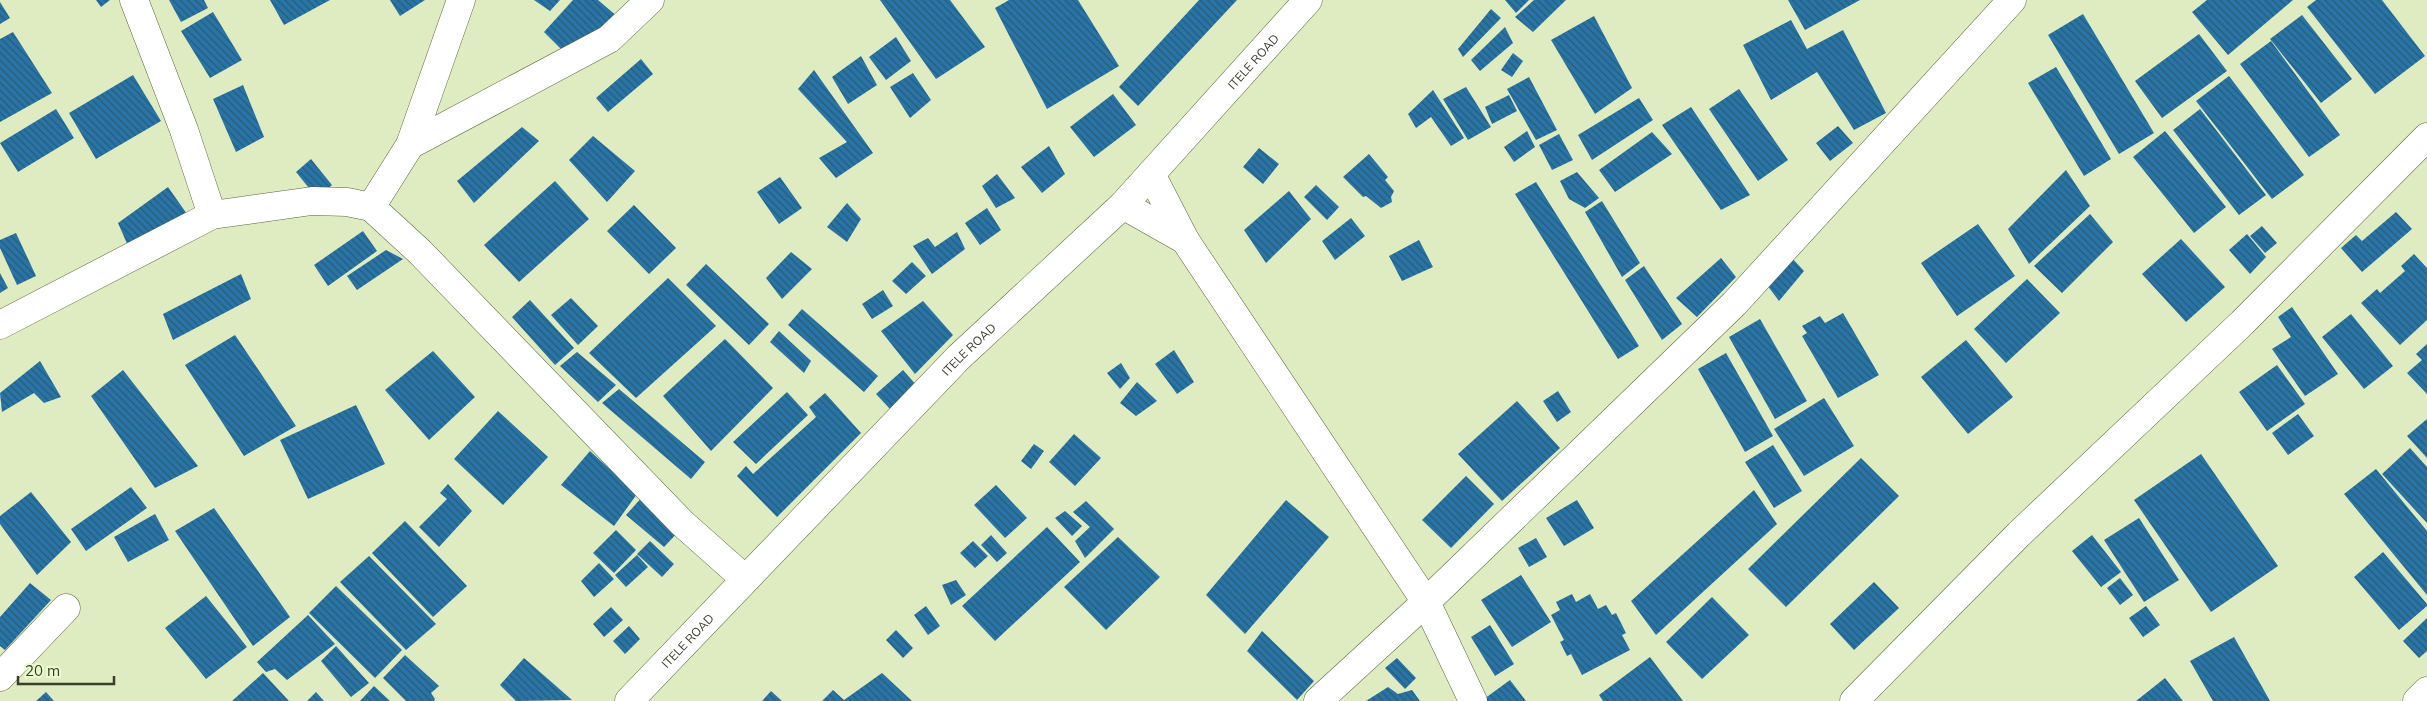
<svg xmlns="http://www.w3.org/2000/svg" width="2427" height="701" viewBox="0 0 2427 701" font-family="Mulish,sans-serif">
<defs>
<pattern id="building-back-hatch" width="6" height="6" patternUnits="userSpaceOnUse" patternTransform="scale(1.25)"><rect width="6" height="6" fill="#2974a4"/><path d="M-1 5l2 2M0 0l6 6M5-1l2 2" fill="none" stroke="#235c7e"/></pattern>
</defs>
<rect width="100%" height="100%" fill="#dfecc1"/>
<path fill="url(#building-back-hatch)" d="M96,0H110L101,7Z
M169,0H204L208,8L181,22Z
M270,0H330L284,25Z
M390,0H425L400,16Z
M534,0H560L550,11Z
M573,0H598L619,18L563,51L544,32Z
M880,0H950L985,47L936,79Z
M1009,0H1078L1119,66L1047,109L995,8Z
M1199,0H1237L1138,106L1119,87Z
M1505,0H1529L1516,13Z
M1534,0H1566L1533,32L1515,17Z
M1788,0H1860L1805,30Z
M2207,0H2293L2228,55L2192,12Z
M2316,0H2382L2425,56L2375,94L2307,7Z
M0,2L10,18L0,24Z
M1491,9L1501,18L1463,57L1458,49Z
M213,12L242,60L210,78L181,31Z
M2083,14L2154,133L2119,154L2048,35Z
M2302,15L2352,79L2321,103L2270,39Z
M1594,16L1632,88L1595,114L1551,40Z
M1791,20L1807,49L1843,30L1886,113L1854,130L1817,72L1771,100L1743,45Z
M1505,27L1513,43L1480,71L1471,60Z
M13,32L52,93L0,122V39Z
M2199,34L2227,71L2162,118L2135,81Z
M896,37L911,61L886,80L869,57Z
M2271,41L2340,135L2309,157L2240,64Z
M1513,53L1523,61L1512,77L1501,70Z
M861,56L877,85L848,104L832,77Z
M641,59L653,74L608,112L596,98Z
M2056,67L2111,159L2084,176L2028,83Z
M814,70L873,153L836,178L819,158L847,142L798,89Z
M913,73L931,100L910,118L890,87Z
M133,75L161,121L96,159L69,113Z
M2229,76L2304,175L2272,199L2196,101Z
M1529,77L1557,130L1536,140L1507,89Z
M243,85L264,137L236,152L213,99Z
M1466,87L1491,127L1468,140L1443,99Z
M1739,89L1788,160L1758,181L1709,109Z
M1433,90L1464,138L1451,146L1431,117L1416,128L1408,114Z
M1113,94L1136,125L1094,157L1070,127Z
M1509,95L1517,111L1492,124L1485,107Z
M1639,98L1653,120L1592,160L1578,135Z
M1691,107L1750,195L1721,210L1662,125Z
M56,109L74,138L18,172L0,143Z
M2200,109L2266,195L2239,215L2173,130Z
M1838,126L1853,143L1830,161L1816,143Z
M522,127L539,141L474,203L457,181Z
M1527,131L1535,147L1514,162L1504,147Z
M2165,131L2226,207L2194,233L2133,157Z
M1652,132L1672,154L1615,192L1599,170Z
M1559,134L1573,160L1552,170L1539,145Z
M593,136L635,171L607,202L569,160Z
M1049,146L1065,174L1042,193L1021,167Z
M1259,148L1279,164L1263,184L1243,167Z
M1369,154L1388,177L1385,180L1394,191L1391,197L1392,202L1381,208L1366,196L1363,197L1343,177Z
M311,159L332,185L317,198L296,172Z
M2066,170L2090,206L2029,264L2008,229Z
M1577,172L1599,198L1585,208L1569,199L1560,181Z
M997,174L1015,198L996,208L982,186Z
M780,177L802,208L779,224L757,192Z
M555,181L589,219L519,282L484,245Z
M1536,182L1639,346L1618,359L1515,194Z
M1316,185L1339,207L1327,220L1304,197Z
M168,187L187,214L132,255L118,223Z
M1289,191L1311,219L1266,263L1244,230Z
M1602,201L1640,263L1622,277L1585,212Z
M847,203L861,219L847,242L827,227Z
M634,205L676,248L649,274L607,231Z
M987,208L1001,230L980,245L965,223Z
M2396,212L2412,229L2362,272L2341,248L2356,235L2362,241Z
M2090,214L2113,242L2062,293L2034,266Z
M1351,218L1365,236L1335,260L1322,241Z
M1978,224L2015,276L1957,316L1921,263Z
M2262,226L2277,243L2265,253L2250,236Z
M363,231L377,251L328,286L314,265Z
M957,232L965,249L932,274L913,246L928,238L935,247Z
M16,233L36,276L17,285L0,248V240Z
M2247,234L2266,257L2250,274L2229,250Z
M2181,239L2225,287L2186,322L2142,274Z
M1419,240L1433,267L1402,281L1389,256Z
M386,250L403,259L357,290L347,276Z
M791,252L812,269L782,299L766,278Z
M2414,254L2427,268V320L2400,345L2361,303L2377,289L2380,293L2405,271L2401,266Z
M1791,257L1804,271L1779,301L1764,281Z
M1721,258L1736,277L1697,317L1676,298Z
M912,262L926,276L906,294L892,281Z
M706,264L769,324L749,345L686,285Z
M1644,266L1682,324L1662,340L1625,280Z
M0,273L8,288L0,293Z
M241,274L251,299L173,340L163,314Z
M668,278L716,326L636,398L589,353Z
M2027,279L2060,313L2006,363L1974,329Z
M883,290L893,306L872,319L862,304Z
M571,298L598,326L578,345L551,315Z
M530,300L574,348L555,365L512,317Z
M923,301L953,335L915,374L881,331Z
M2292,307L2338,374L2305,396L2272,349L2291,337L2278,317Z
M802,309L878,376L864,392L788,325Z
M1843,313L1879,375L1838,398L1802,336L1807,333L1802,326L1820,316L1825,323Z
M2351,314L2393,366L2364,389L2322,337Z
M1760,319L1807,401L1775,419L1729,337Z
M779,331L811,361L804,373L770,342Z
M235,335L296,426L244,456L185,365Z
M725,339L773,388L711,451L663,396Z
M1966,340L2013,397L1968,434L1921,377Z
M2427,344V394L2407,373L2422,360L2416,354Z
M1174,350L1194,382L1177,394L1155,364Z
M433,351L475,397L429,440L385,390Z
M577,352L616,385L598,402L560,366Z
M1726,353L1773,436L1745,452L1698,369Z
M40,361L61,397L44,403L34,393L2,412L0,393Z
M1121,363L1130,378L1120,389L1107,373Z
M2277,365L2305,404L2267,431L2239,392Z
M123,370L198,466L155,488L91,396Z
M903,370L917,386L890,409L876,394Z
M1137,382L1157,401L1136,416L1120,403Z
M619,389L705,462L691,479L602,403Z
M1558,391L1571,412L1557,422L1543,401Z
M787,392L808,415L756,464L733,442Z
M825,393L861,433L777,517L737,476L746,466L753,474L816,417L809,407Z
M1824,398L1854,446L1804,476L1774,429Z
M1517,401L1560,448L1502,501L1458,454Z
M356,405L385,464L308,499L280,440Z
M498,411L548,457L503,505L454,459Z
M2298,414L2314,436L2288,455L2272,433Z
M2427,419V458L2407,436Z
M1074,434L1101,458L1075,486L1049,462Z
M1034,444L1044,451L1031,469L1021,461Z
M1773,445L1802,491L1774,508L1745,462Z
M2410,448L2427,467V523L2382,474Z
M590,451L637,494L614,526L561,485Z
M2201,454L2278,566L2211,612L2134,500Z
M1861,458L1899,496L1786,607L1748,569Z
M2376,469L2427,531V595L2344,494Z
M1466,476L1494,504L1451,548L1422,520Z
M448,484L472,511L439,547L419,527L447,499L440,493Z
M996,485L1027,518L1005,538L974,505Z
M131,487L147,508L86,551L71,529Z
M1754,490L1777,524L1656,635L1631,601Z
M31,492L71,542L37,575L0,524V516Z
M644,495L680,530L664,547L626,515Z
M1286,500L1329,537L1245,634L1206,595Z
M1577,500L1594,528L1564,546L1546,518Z
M1086,501L1114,529L1085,558L1075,541L1090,527L1073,512Z
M214,508L290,617L253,646L175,531Z
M1065,511L1082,526L1072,536L1055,518Z
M155,514L169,540L128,562L114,537Z
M2139,518L2179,580L2144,602L2104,540Z
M405,521L467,586L433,617L372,553Z
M1047,527L1080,562L995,641L962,606Z
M616,530L636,550L614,573L593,553Z
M991,535L1007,553L997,562L981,545Z
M2092,535L2121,572L2101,587L2072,551Z
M1118,537L1160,577L1106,630L1064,587Z
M1536,538L1547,557L1529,567L1518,548Z
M650,541L674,564L662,577L637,554Z
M973,541L988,556L975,568L960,553Z
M2383,552L2427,604V606L2399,630L2354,577Z
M637,555L648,567L626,587L615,575Z
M369,556L436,624L406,650L340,582Z
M599,563L614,579L594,597L581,581Z
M1521,575L1551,622L1512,647L1481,600Z
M2120,578L2133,595L2120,605L2107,588Z
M956,580L966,595L951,605L942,585Z
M1874,582L1899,608L1854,650L1830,624Z
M30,583L51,600L5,650L0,646V617Z
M336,586L402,650L375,678L309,613Z
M1572,594L1576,602L1590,594L1598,609L1606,605L1612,615L1616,613L1626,633L1622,635L1630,650L1582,675L1571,654L1567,656L1560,642L1564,640L1551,615L1560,610L1556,602Z
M206,596L247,647L206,679L165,628Z
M1712,597L1749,635L1702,679L1666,642Z
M926,606L940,626L928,635L914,615Z
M2146,606L2160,625L2143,637L2129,618Z
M611,607L623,620L604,637L593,624Z
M308,615L335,644L287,680L275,669L266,672L257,662Z
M2427,618V651L2419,658L2403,641Z
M1490,625L1514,664L1495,676L1471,637Z
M629,626L640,639L625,654L613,641Z
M896,630L913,648L903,658L886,640Z
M1262,631L1314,681L1297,700L1247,651Z
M2234,637L2270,701H2213L2190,661Z
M336,646L369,683L351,697L321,661Z
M405,655L439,686L431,693L435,699L434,701H406L383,678Z
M1650,657L1683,701H1603L1599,695Z
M524,658L572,700L516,701L500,685Z
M1397,658L1416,678L1405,689L1385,668Z
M263,673L289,701H232Z
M882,673L912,701H822L833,690L844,700Z
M2165,678L2183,701H2136Z
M1510,680L1526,701H1485L1484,699Z
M374,686L390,701H360Z
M1388,687L1398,694L1412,690L1420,701H1366Z
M771,691L782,701H762Z
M46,692L54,701H36Z
M316,692L324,701H307Z"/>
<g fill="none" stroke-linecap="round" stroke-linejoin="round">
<g stroke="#5a653e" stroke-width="29">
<g id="street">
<path d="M134,0L184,130L212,215"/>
<path d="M410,145L609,39L650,0"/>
<path d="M1151,174L1185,240"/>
<path d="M1123,205L1185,240L1426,602L1473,701"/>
<path d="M371,207L410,145L461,0"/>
<path d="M0,325L212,215L312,201L347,202L371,207L420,252L682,523L745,579"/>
<path d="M0,677L66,608"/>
<path id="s1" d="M629,701L959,357L1123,205L1308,0"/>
<path d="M1318,701L1426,602L1734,304L2012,0"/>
<path d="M1854,701L2019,534L2242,323L2427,137"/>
<path d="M2417,701L2427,691"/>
</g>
</g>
<use href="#street" stroke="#fff" stroke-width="28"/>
</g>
<g text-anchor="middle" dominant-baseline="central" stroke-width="5" stroke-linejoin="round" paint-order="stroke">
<g font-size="12" fill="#383d2c" stroke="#ecf9cd">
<text stroke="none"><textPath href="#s1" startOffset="894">ITELE ROAD</textPath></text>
<text stroke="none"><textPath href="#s1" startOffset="489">ITELE ROAD</textPath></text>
<text stroke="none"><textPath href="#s1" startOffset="84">ITELE ROAD</textPath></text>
</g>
</g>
<path d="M18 676v8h96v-8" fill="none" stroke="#383d2c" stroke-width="2.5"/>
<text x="25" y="676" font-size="15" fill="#383d2c" stroke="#ecf9cd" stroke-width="4" paint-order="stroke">20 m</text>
</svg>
